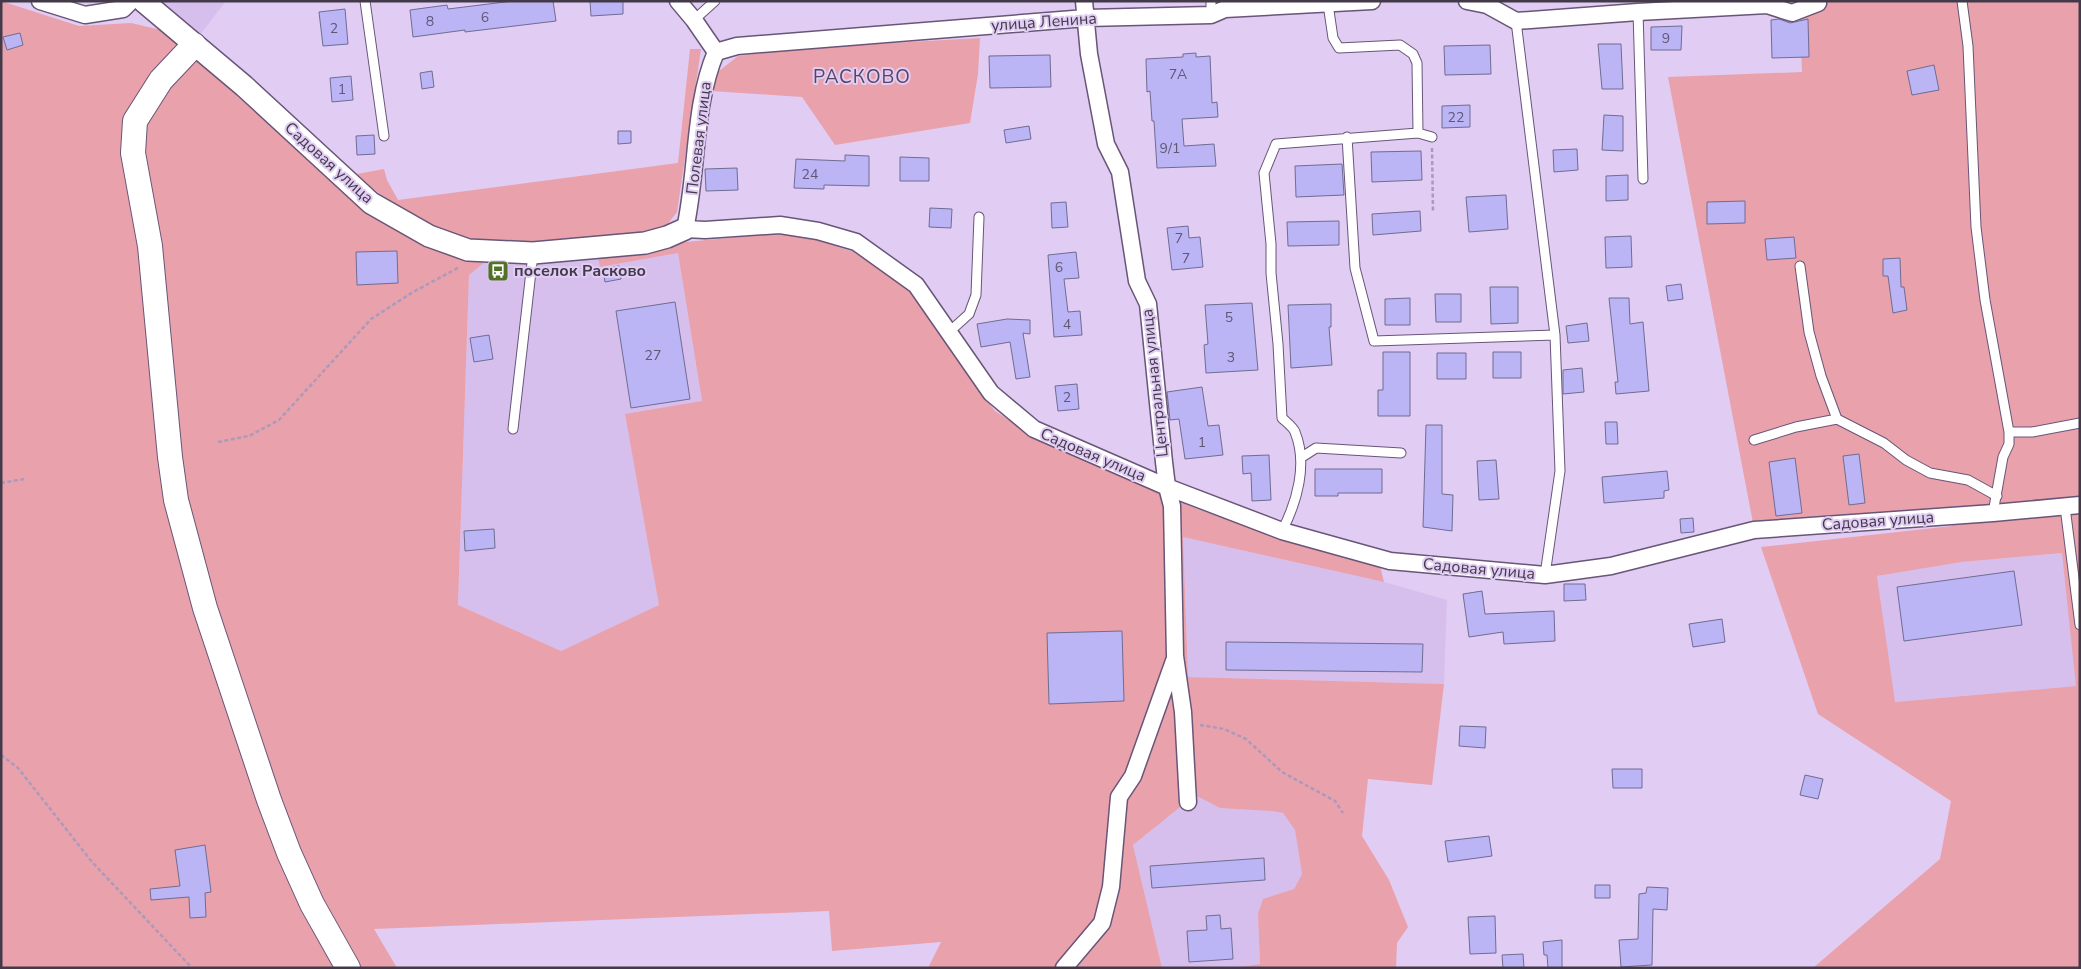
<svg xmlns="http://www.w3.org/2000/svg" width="2081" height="969" viewBox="0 0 2081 969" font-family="'Nunito Sans',sans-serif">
<rect width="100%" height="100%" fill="#e1ccf4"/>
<path fill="#d7bfed" d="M161,1H226L199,36Z
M678,253L702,402L625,415L660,605L561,651L458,605L469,275L485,262L543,264L598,258L600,267Z
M1183,537L1384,582L1447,600L1444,684L1188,677Z
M2062,553L2077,686L1894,702L1877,576L1962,562Z
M1195,794L1283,813L1295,829L1302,874L1294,889L1258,914L1260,964L1234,968H1162L1133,845Z"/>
<path fill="#e9a1ac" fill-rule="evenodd" d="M1,1L79,26L131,23L161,30L427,245L485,262L469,275L458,605L561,651L659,605L625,414L702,401L678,253L600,267L598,258L686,242L781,233L813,239L854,252L904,286L922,304L981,393L995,411L1030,434L1197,509L1281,538L1380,566L1384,582L1183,537L1188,677L1444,684L1432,785L1368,779L1362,836L1389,880L1408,927L1397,943L1396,968H1234L1260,964L1258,914L1263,899L1294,889L1302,874L1295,830L1283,813L1272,811L1220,808L1195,795L1133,845L1162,968H928L941,942L832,951L829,911L374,929L397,968H1Z
M1799,1H2080V968H1813L1940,859L1951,801L1818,714L1761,547L1952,526L1954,508L1753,523L1668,77L1802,72ZM2062,553L2076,686L1895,702L1877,576L1962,562Z
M980,38L978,74L970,123L835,145L802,97L711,91L719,71L738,56L804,48Z
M690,49H701L677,212L667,225L649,233C590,240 531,252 471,242C463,241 456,237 449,234C415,220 384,200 357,174L384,169L387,180L398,200L678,163Z"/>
<path fill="#bbb4f5" stroke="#706c92" d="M513,1H553L556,21L465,32V30L413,37L410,10L447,5L448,9Z
M590,1H623V14L591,16Z
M345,9L348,44L323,46L319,12Z
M1779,19L1790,23L1808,19L1809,57L1772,58L1771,20Z
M1682,26L1681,50H1651V27Z
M20,33L23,45L7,50L3,37Z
M1598,44H1621L1623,89H1602Z
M1490,45L1491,74L1445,75L1444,46Z
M1196,53V57L1210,56L1212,103L1217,102L1218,117L1182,119L1184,146L1214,144L1216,166L1157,168L1154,121H1152L1150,91L1147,92L1146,59L1183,57V54Z
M1050,55L1051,87L990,88L989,56Z
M1934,65L1939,90L1912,95L1907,71Z
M432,71L434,87L422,89L420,73Z
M351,76L353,100L332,102L330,78Z
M1470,105V127L1442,128V106Z
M1604,115L1623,116V151L1602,150Z
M1029,126L1031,139L1006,143L1004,130Z
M618,131H631V143L618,144Z
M374,135L375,154L357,155L356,136Z
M1577,149L1578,170L1554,172L1553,150Z
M1421,151L1422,180L1372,182L1371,152Z
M845,155L869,156V186L824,185V189L794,188L796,159L845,161Z
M900,157L929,158V181H900Z
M1342,164L1344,195L1296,197L1295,166Z
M737,168L738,190L706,191L705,169Z
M1628,175V200L1606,201V176Z
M1506,195L1508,229L1469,232L1466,197Z
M1745,201V223L1707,224V202Z
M1066,202L1068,227L1052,228L1051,203Z
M930,208L952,209L951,228L929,227Z
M1420,211L1421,231L1373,235L1372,214Z
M1339,221V245L1288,246L1287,222Z
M1188,226L1189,238L1200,237L1203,267L1172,270L1167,228Z
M1631,236L1632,267L1606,268L1605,237Z
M1794,237L1796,258L1767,260L1765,239Z
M397,251L398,283L357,285L356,252Z
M1076,252L1079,278L1064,279L1068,312L1080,311L1082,335L1054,337L1048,255Z
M1900,258L1901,287H1904L1907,310L1893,313L1888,276H1883V259Z
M619,266L621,279L605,282L603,268Z
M1681,284L1683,299L1668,301L1666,286Z
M1490,287H1518V323L1491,324Z
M1435,294H1461V322H1436Z
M1410,298V325H1385V299Z
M1609,298H1629L1630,324L1643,322L1649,391L1616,394L1615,382H1618Z
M675,302L690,399L631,408L616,311Z
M1252,303L1258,370L1206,373L1204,345L1208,344L1205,305Z
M1331,304V327H1329L1332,365L1291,368L1288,305Z
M1007,319L1030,320V334L1023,333L1030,377L1016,379L1010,342L981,347L977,324Z
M1587,323L1589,341L1568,343L1566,326Z
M489,335L493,359L474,362L470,338Z
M1383,352H1410V416H1378V390H1383Z
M1493,352H1521V378H1493Z
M1437,353H1466V379H1437Z
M1582,368L1584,392L1563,394V370Z
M1077,384L1079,409L1058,411L1055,386Z
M1202,387L1208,426L1219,425L1223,455L1185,459L1179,419L1170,420L1167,392Z
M1605,422H1617L1618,444H1606Z
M1426,425H1442V494L1453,495L1452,531L1423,527Z
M1859,454L1865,503L1849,505L1843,456Z
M1269,455L1271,500L1252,501L1251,473L1243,474L1242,456Z
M1795,458L1802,513L1776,516L1769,462Z
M1496,460L1499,499L1479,500L1477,461Z
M1315,469H1382V493H1338V496H1315Z
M1667,471L1669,490L1664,491V498L1604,503L1602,477Z
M1693,518L1694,532L1681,533L1680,519Z
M494,529L495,548L465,551L464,531Z
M2014,571L2022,625L1904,641L1897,587Z
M1564,584H1585L1586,600L1564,601Z
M1482,591L1485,614L1554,611L1555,641L1504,644L1503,632L1469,637L1463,594Z
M1722,619L1725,642L1693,647L1689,624Z
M1122,631L1124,701L1049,704L1047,633Z
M1226,642L1423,644L1422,672L1226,670Z
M1460,726L1486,727L1485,748L1459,746Z
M1612,769H1642V788H1613Z
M1805,775L1823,779L1818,799L1800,795Z
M1489,836L1492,856L1448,862L1445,841Z
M205,845L211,892L205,893L206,917L190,918L189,897L151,900L150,889L180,886L175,850Z
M1264,858L1265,880L1152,888L1150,866Z
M1595,885H1610V898H1595Z
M1647,887L1668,888L1667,910L1653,909L1652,965L1621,967L1619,940L1638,939L1639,894L1646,893Z
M1220,915L1221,929L1231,928L1233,959L1189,962L1187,931L1207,930L1206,916Z
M1495,916L1496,953L1470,954L1468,917Z
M1562,940V968H1548L1547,955H1544L1543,942Z
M1523,954L1524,968H1503L1502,955Z"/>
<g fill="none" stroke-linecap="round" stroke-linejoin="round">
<g stroke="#685577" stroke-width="11">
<path id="service" d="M365,1L384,136
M1211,1V15
M1962,1L1968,46L1976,227L1985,300L2009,432V444L2003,457L1993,513
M1328,4L1333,38L1339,48L1400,45L1413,54L1417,63L1418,133
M1638,12L1643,179
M694,20L715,1
M1516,21L1555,335L1560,471L1545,575
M1347,137L1355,268L1374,341L1555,335
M1800,266L1809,332L1821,376L1837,419
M949,332L969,314L976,295L979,217
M513,429L533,254
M2009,432H2032L2080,423
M1754,440L1796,427L1837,419L1884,443L1906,460L1930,473L1968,480L1997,496
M1302,457L1316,448L1401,453
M2065,507L2080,625
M1282,531C1297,502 1308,464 1295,432C1293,427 1286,422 1282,418L1278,344L1271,273V244L1264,173L1276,144L1418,133L1432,137"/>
</g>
<g stroke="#685577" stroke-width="19">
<path id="minor" d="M40,1L85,15L123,9L131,1
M678,1L694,20L716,52
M1084,1L1089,54L1106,144L1120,172L1137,281L1148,304L1164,462L1167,487L1172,506L1175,656L1183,712L1188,802
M1467,1L1487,5L1516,21L1638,12L1767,5L1792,13L1818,3
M716,52C693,106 698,171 685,229L705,230L780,225L818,231L856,242L916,285L991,393L1034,429L1167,487L1282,531L1390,561L1545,575L1611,566L1754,530L1993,513L2080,505
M716,52L737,46L1086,18L1211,15L1225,9L1372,1
M1064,968L1102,923L1111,887L1119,797L1133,776L1174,661"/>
</g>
<g stroke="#685577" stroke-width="24">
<path id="tertiary" d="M143,1L244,86L371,203L429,236L468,250L533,253L645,243L667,237L685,229"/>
</g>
<g stroke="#685577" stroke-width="26">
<path id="secondary" d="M194,45L161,80L135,121L133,153L150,246L170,457L176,500L205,608L269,800L289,853L312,904L348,968"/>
</g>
<path stroke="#ab9aba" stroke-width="2.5" stroke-dasharray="4 2.5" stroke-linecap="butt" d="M1432,148L1433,212
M218,442L249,436L279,420L371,319L413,292L456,269L459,266
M1,483L24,479
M1200,725L1224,729L1246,739L1282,772L1335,801L1343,813
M1,755L18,768L92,862L192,968"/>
<use href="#service" stroke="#fff" stroke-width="9"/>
<use href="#minor" stroke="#fff" stroke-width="16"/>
<use href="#tertiary" stroke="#fff" stroke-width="21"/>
<use href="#secondary" stroke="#fff" stroke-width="24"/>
</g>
<defs>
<g id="bus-square" transform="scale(1.125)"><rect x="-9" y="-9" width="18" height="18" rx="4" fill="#527026" stroke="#e1ccf4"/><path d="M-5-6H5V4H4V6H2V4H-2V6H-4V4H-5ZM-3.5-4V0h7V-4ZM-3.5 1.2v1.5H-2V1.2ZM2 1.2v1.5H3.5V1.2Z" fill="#fff"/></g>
</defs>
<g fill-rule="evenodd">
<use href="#bus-square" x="498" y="271"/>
</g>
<g text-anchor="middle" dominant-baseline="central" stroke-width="4" stroke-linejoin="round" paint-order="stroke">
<g font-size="14" fill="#605874">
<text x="485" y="17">6</text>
<text x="430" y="21">8</text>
<text x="334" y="28">2</text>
<text x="1666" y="38">9</text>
<text x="1178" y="74">7А</text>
<text x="342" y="89">1</text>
<text x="1456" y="117">22</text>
<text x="1170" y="148">9/1</text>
<text x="810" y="174">24</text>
<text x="1179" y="238">7</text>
<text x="1186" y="258">7</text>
<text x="1059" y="267">6</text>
<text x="1229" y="317">5</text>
<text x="1067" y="324">4</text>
<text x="653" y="355">27</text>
<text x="1231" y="357">3</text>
<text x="1067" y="397">2</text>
<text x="1202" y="442">1</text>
</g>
<g font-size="16" fill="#423949" stroke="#e1ccf4">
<text transform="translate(1044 22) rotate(-4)">улица Ленина</text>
<text transform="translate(699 138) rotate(-83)">Полевая улица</text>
<text transform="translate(329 163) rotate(42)">Садовая улица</text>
<text transform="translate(1155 383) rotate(-96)">Центральная улица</text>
<text transform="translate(1093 455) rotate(23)">Садовая улица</text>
<text transform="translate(1878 521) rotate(-4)">Садовая улица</text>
<text transform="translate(1479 569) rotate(5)">Садовая улица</text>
</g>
<g font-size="16" font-weight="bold" fill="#423949" stroke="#e1ccf4" text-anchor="start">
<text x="514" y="271">поселок Расково</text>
</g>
<g font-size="19" letter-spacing="1" fill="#564465" stroke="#e1ccf4">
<text x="862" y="77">РАСКОВО</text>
</g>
</g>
<rect width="2081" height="969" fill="none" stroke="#423949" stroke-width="5"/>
</svg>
